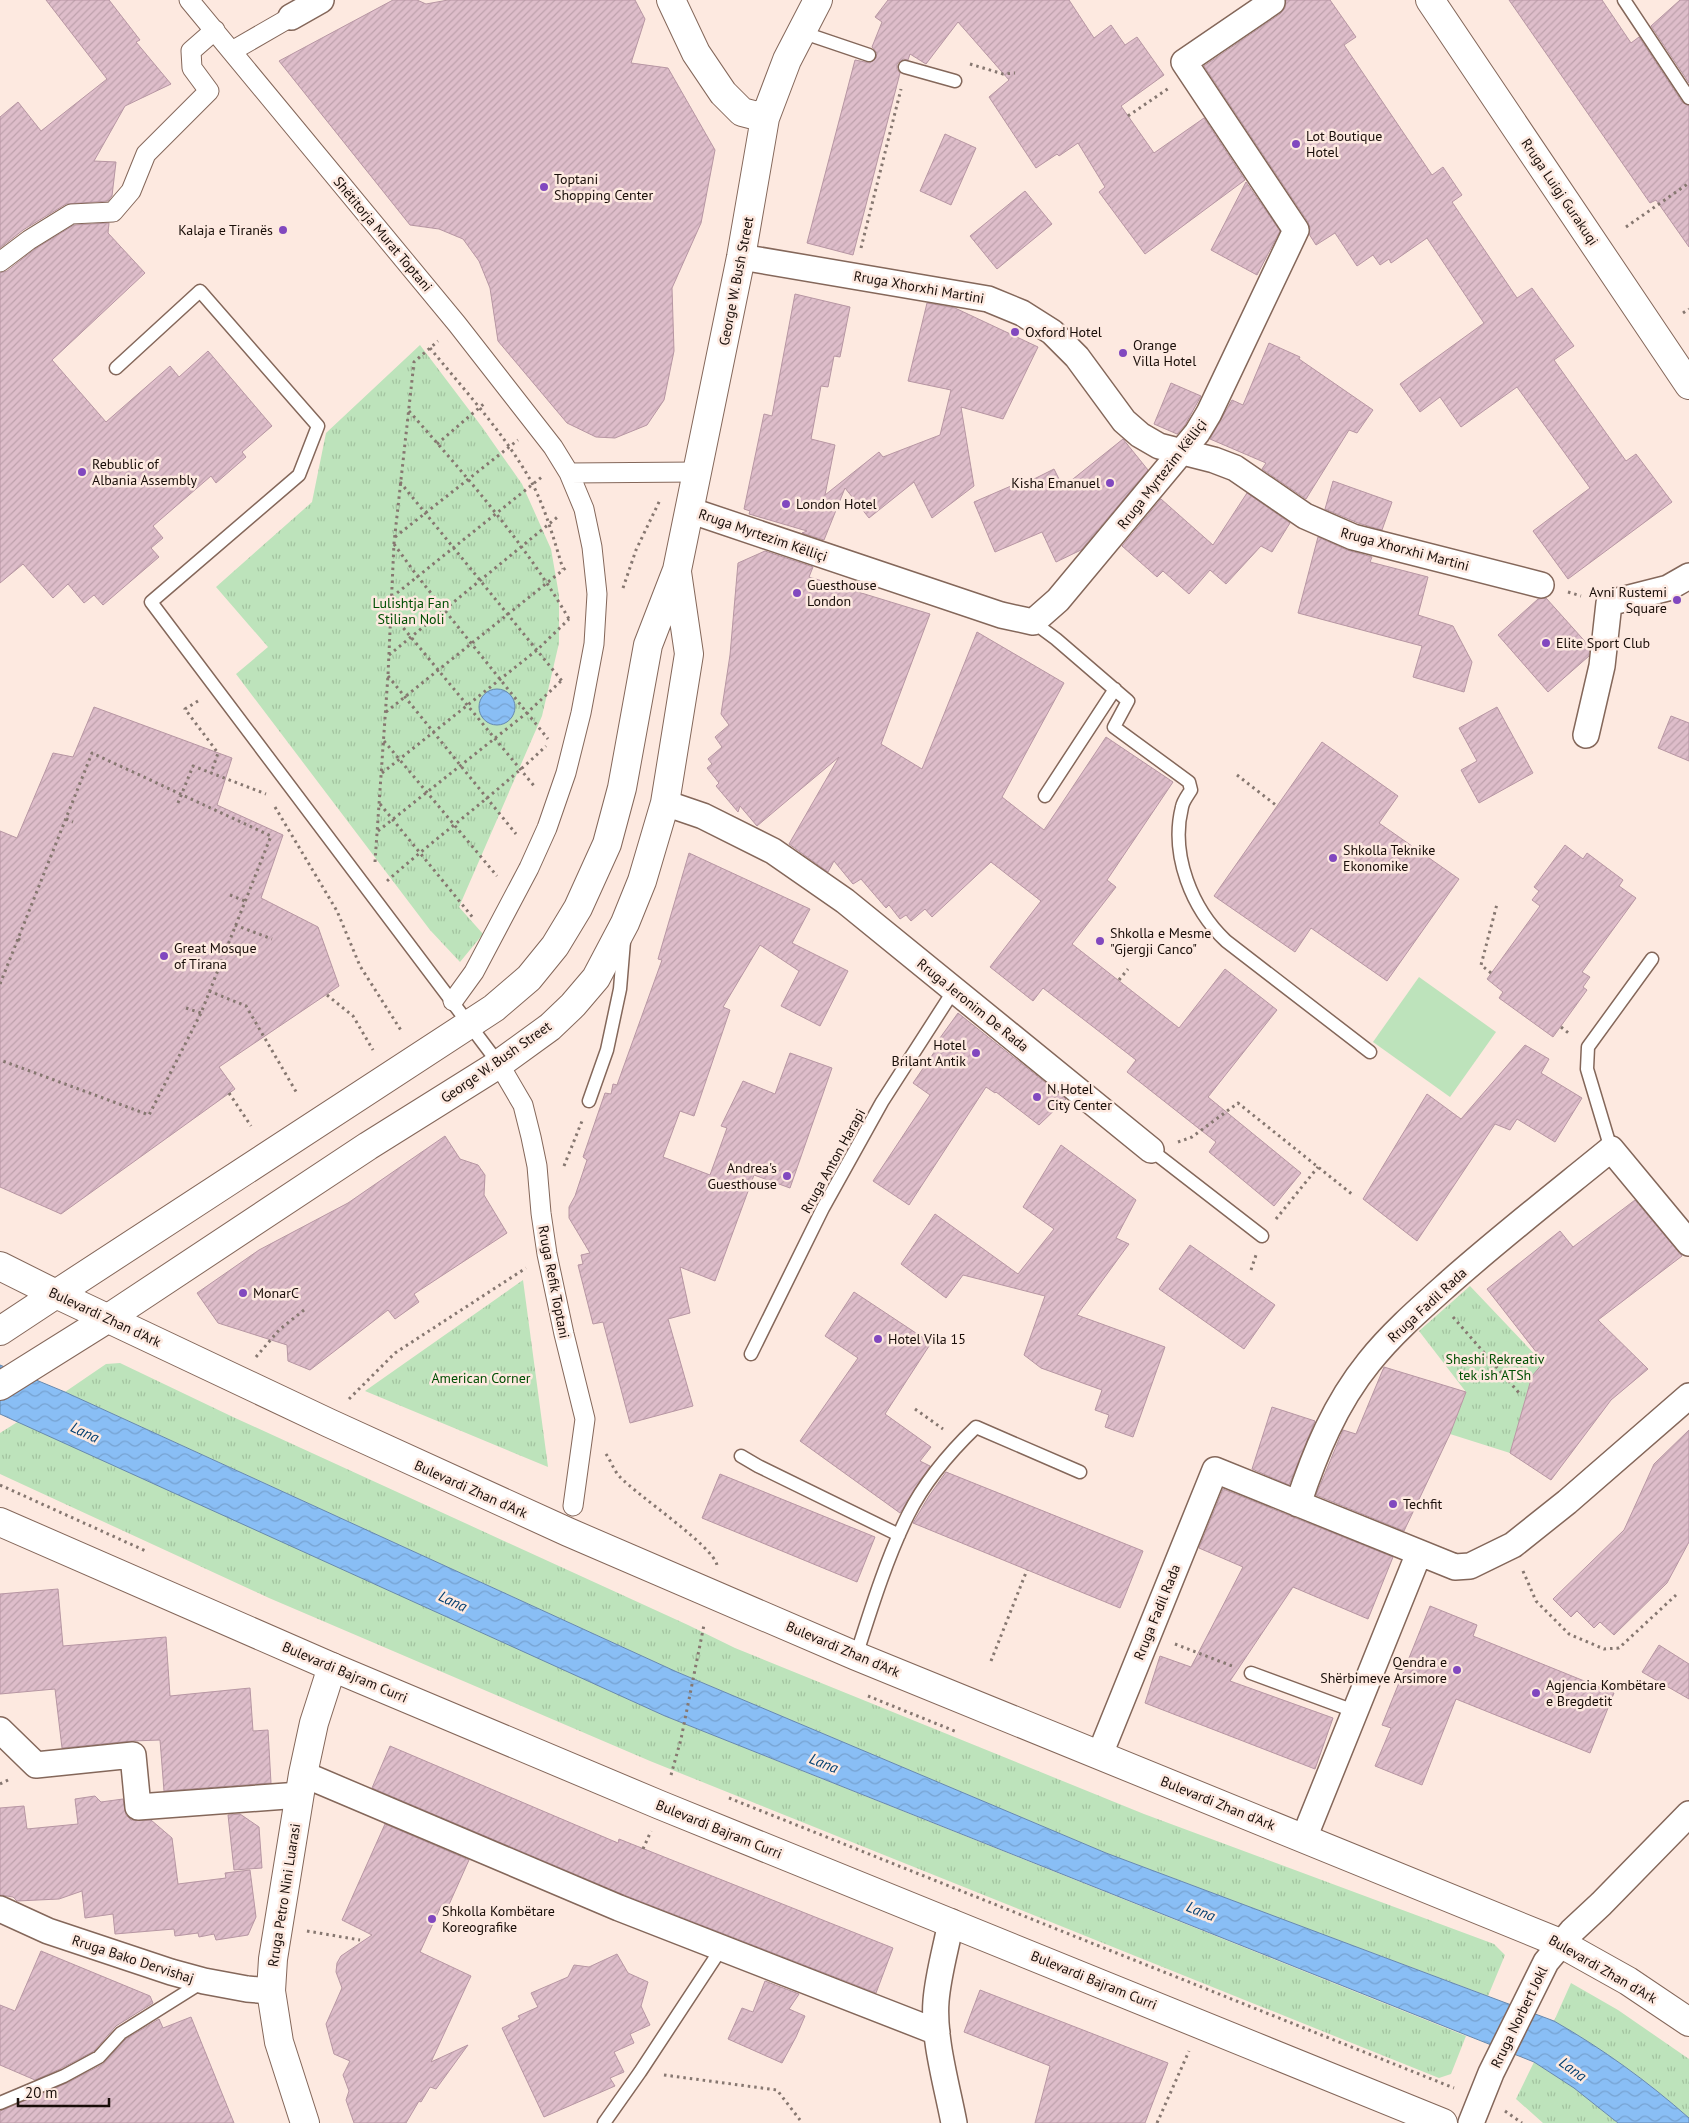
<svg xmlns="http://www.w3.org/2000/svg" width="1689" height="2123" viewBox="0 0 1689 2123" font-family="'PT Sans',sans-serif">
<defs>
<pattern id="grass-tufts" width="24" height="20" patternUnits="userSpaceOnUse" patternTransform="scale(1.25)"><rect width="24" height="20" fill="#bde3bb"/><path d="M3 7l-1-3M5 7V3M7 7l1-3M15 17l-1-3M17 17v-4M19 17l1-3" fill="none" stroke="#a2c29f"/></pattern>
<pattern id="water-waves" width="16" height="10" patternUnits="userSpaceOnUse" patternTransform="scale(1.25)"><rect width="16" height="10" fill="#89bef5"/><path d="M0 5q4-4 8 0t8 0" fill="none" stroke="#76a2d1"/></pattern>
<pattern id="building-hatch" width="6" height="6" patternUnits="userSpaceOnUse" patternTransform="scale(1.25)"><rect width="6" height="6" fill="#debdca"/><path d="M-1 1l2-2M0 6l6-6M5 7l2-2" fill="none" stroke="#bea1ac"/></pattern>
</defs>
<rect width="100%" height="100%" fill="#fde9e0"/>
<path fill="url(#grass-tufts)" d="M420,345L482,427L522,484L551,549L559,595V643L542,716L459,907L483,934L460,962L430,930L236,674L268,647L216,587L312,502L326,433Z
M523,1280L548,1467L365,1391Z
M1470,1286L1543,1363L1532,1376L1510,1453L1450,1434L1466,1392L1419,1331Z
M120,1363L233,1417L688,1625L735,1648L1144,1814L1494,1944L1505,1955L1488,1996L1106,1853L677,1672L65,1392L106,1364Z
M19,1421L665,1716L1466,2036L1451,2074L1439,2078L650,1761L269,1598L0,1474V1433Z
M1571,1983L1618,2010L1689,2059V2118C1647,2081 1603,2049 1554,2021Z
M1534,2062L1574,2088L1618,2123H1543L1516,2099Z"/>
<path fill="#bde3bb" d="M1419,977L1496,1032L1450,1097L1373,1042Z"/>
<path fill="url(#water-waves)" stroke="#6789ae" d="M479 707a18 18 0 1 1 36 0a18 18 0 1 1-36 0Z
M0,1365L65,1392L677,1672L1106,1853L1554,2021C1603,2049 1647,2081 1689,2118V2123H1618L1574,2088L1534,2062L665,1716L0,1414Z"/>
<path fill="url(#building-hatch)" stroke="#b796a3" d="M46,0H109L140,40L136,42L171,84L125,106L94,161L116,162L112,196L108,201L66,204L23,230L0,248V117L18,102L41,131L107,79Z
M393,0H417L426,4L448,0H635L645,19L631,63L668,68L715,150L701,223L672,288L674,351L664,400L647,425L615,438L596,437L567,423L498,341L490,288L479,261L463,239L439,229L410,225L279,61Z
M888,0H1069L1094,38L1111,25L1125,45L1137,37L1164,75L1121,106L1154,153L1204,118L1245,180L1145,254L1099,192L1105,187L1078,143L1059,156L1057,154L1036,168L989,97L1009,80L958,22L926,64L910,54L908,60L903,59L897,64V69L900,73L853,255L807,243L855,60L870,63L876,58L877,53L872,47L882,22L875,17Z
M1286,0H1330L1356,37L1344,45L1432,175L1443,167L1462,195L1452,202L1517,298L1532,288L1574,346L1554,360L1626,461L1636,454L1672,502L1568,579L1533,531L1590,488L1517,387L1461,427L1440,397L1420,412L1400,384L1484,323L1427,238L1391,263L1389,259L1380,265L1373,255L1357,266L1335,233L1316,245L1309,234L1310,228L1308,222L1204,66L1280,14L1285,8Z
M1509,0H1602L1631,43L1639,37L1682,102L1689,106V247L1656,200L1650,203Z
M1680,0H1689V83L1651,26Z
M945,134L976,148L951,205L920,191Z
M1246,182L1280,231L1257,275L1211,250Z
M1025,191L1052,224L997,269L970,236Z
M109,223L108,233L145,273L52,360L106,422L170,366L179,377L208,351L272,426L242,452L246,457L216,483L211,476L153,526L163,538L151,548L159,557L103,605L94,595L84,603L68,584L53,598L23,564L0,583V273L7,271L35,249L74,225Z
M795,294L850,307L840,357L834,356L828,387L821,386L811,439L835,445L825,495L879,452L883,457L940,435L951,390L908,381L927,303L955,308L1038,347L1003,419L961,407L974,486L932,518L914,482L869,518L845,488L824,540L802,533L807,531L749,514L750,511L744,509L764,414L772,416Z
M1269,343L1300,357L1299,359L1373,410L1357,433L1349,430L1306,499L1262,469L1266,463L1210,439L1232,400L1243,405Z
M1171,383L1201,396L1185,425L1177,434L1154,424Z
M1123,439L1148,470L1081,550L1056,562L1042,532L995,552L974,502L1011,486L1012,490L1054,469L1063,487Z
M1333,481L1392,502L1382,530L1358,523L1325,509Z
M1247,493L1290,523L1272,552L1261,546L1226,584L1210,570L1189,594L1163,571L1157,577L1122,546L1161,499L1213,545Z
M1318,537L1347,550L1372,557L1370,562L1428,577L1418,615L1453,626L1472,662L1464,692L1413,677L1422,646L1298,613Z
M765,551L813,567L809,577L930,614L881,744L922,769L977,632L1064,683L1002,797L1044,830L1106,737L1173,782L1107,880L1116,887L1072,944L1179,1028L1225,969L1277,1010L1208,1097L1301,1173L1274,1206L1209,1152L1216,1142L1127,1072L1136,1060L1043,988L1033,1001L990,967L1041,901L991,862L932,917L925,909L911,921L906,915L900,919L889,905L886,908L861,879L853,884L834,861L828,872L789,844L839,757L757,826L740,806L738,812L716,786L719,783L707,768L712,764L708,759L722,747L715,737L729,725L721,714L730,655L738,563Z
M1546,598L1590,647L1589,656L1548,692L1498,635L1538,599Z
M94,707L232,758L217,805L283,835L261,898L318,927L339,986L219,1067L235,1089L61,1214L0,1187V831L17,838L53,753L73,757Z
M1497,707L1533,773L1479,803L1461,770L1477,761L1459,728Z
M1671,716L1689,723V761L1658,748Z
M1322,742L1398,796L1379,823L1459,879L1387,981L1311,928L1295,952L1214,896Z
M1565,845L1583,859L1587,853L1623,880L1619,886L1636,898L1582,972L1590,977L1583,987L1587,990L1553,1037L1499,998L1503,992L1487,979L1540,906L1532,900L1539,891L1534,887Z
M689,853L810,909L792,943L848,971L820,1026L781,1006L799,971L760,945L723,1007L730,1010L694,1116L680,1111L663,1157L710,1175L727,1128L721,1126L743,1081L775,1094L790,1053L832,1068L790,1188L754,1175L715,1281L680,1267L690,1313L668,1319L693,1406L630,1423L603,1322L593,1324L578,1265L583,1264L581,1255L590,1253L569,1218V1207L575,1196L587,1160L583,1157L605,1093L611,1094L613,1084L617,1085L662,960L658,959Z
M958,1013L1066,1099L1039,1125L996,1092L995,1093L986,1087L909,1205L873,1181L930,1095L913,1083L935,1051L932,1049Z
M1525,1045L1549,1059L1541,1073L1582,1098L1555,1142L1517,1119L1510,1130L1495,1124L1417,1241L1363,1199L1427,1094L1461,1119Z
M445,1136L460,1159L478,1165L485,1175L484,1195L507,1233L414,1294L419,1302L395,1319L388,1310L310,1370L288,1361L287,1345L218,1323L197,1293L259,1250L348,1203Z
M1061,1145L1136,1200L1116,1238L1129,1244L1077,1315L1165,1347L1133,1437L1105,1427L1109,1415L1095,1410L1102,1390L1041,1368L1024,1355L1045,1296L963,1275L946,1298L901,1264L935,1214L1018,1274L1054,1229L1023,1207Z
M1635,1200L1682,1256L1598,1320L1648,1369L1611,1400L1551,1480L1510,1453L1532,1376L1544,1362L1487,1289L1560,1231L1573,1247Z
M1190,1245L1275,1305L1244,1349L1159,1289Z
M854,1292L931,1343L885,1414L931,1447L920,1461L930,1466L900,1513L800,1441L858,1358L825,1336Z
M1384,1367L1466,1392L1450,1434L1404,1531L1316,1495L1343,1430L1356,1434Z
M1272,1407L1315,1421L1289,1485L1252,1469Z
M1689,1430V1542L1667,1583L1614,1635L1600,1622L1594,1628L1577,1611L1571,1617L1553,1599L1624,1530L1654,1464Z
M946,1472L1143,1551L1120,1608L913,1523L929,1496Z
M720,1474L875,1537L857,1582L702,1518Z
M1223,1489L1393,1557L1368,1619L1293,1587L1230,1681L1333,1718L1315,1769L1145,1703L1160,1656L1191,1667L1243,1567L1199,1548Z
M58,1589L63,1646L166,1637L170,1696L250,1688L253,1731L268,1730L271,1783L164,1791L160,1740L132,1741L62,1748L55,1689L0,1694V1594Z
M1430,1606L1477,1625L1473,1636L1614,1693L1590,1753L1456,1699L1422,1785L1375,1766L1391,1728L1382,1725Z
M1659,1645L1689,1664V1699L1642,1672Z
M390,1746L618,1843L619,1839L893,1948L876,1993L624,1895L372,1788Z
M95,1796L101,1802L123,1799L126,1815L131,1820H151L172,1838L178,1884L226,1878L225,1873L250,1870L256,1917L248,1935L216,1940L214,1934L199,1937L198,1933L175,1936L174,1929L115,1934L113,1914L85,1918L82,1891L59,1899L17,1901L13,1897L0,1895V1808L24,1806L27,1829L78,1824L75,1799Z
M240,1814L259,1827L262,1868L234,1870L228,1815Z
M385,1824L469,1860L447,1909L441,1906L420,1952L471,1976L431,2062L468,2045L436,2089L430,2087L421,2102L419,2101L406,2123H354L346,2100L349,2091L343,2075L350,2061L334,2054L326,2024L342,1988L336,1972L337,1963L341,1956L372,1935L342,1920Z
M41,1951L150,1996L153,2003L116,2026L94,2051L60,2069L35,2080L0,2065V2005L15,2011Z
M617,1954L628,1973L648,1982L641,2006L650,2025L630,2034L634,2043L614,2052L624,2072L610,2078L615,2086L544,2117L502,2028L520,2019L518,2016L538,2007L531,1993L568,1977L574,1965L589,1967Z
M765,1981L799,1994L789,2009L805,2016L796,2037L782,2063L728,2039L742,2008L753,2012Z
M980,1990L1168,2063L1145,2123H1035L1050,2066L964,2032Z
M191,2017L234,2123H0V2111L67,2083L103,2064L126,2039L159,2019L163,2028Z"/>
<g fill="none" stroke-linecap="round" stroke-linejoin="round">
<g stroke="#84675a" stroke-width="15">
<path id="service" d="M1624,0L1689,98
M801,32L869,55
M905,67L955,81
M116,368L200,291L318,426L299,475L151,602L499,1064
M1033,622L1056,639L1128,701L1114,727L1189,782L1191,790C1188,795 1183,801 1182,807C1170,855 1192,909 1226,941L1370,1052
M1045,796L1115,689
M589,1101L607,1050L620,989L624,941
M1611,1149L1587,1069L1588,1047L1652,959
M1151,1150L1262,1236
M751,1354L823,1208L882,1102L954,990
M741,1456L758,1466L899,1535
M856,1656C871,1609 886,1560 908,1515C924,1483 950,1452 976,1427L1080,1472
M1251,1673L1354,1711
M0,2103L64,2076L99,2057L121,2033L204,1981
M604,2123L640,2072L721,1949"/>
</g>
<g stroke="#84675a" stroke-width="21">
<path id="pedestrian" d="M189,0L457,324L553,447L569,473L584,509L592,547L597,594L594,644L581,713L566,773L547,828L529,868L474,972L453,1001
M232,51L291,17
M0,262L29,240L71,214L113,212L131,191L146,154L209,91L192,68L191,51L215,30
M569,473L697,472
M499,1064L523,1105L531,1137L537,1166L541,1213L547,1254L564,1334L585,1419L573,1506"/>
</g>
<g stroke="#84675a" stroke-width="28">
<path id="minor" d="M291,17L321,0
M741,257L988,299L1022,313L1052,332L1077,357L1124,421L1140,435L1159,446L1214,460L1235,468L1305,516L1353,537L1541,585
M689,510L1001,615L1033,622L1058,600L1197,433L1209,413L1296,230L1184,62L1272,2
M1586,735L1602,666L1609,603L1668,588L1689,576
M665,803L703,816L773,851L845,901L1151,1150
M1298,1504C1315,1453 1335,1404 1369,1362C1392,1333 1422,1307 1450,1282C1502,1236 1557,1193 1611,1149L1689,1243
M0,1730L36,1765L133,1755L138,1807L300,1795
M1100,1754L1215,1470L1455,1567L1470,1566L1513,1545L1567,1502L1689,1396
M303,1774L619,1908L937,2032
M1304,1838L1419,1553
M0,1909L48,1931L171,1972L204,1981L247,1989L271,1991
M951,1922C946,1948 938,1975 936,2001C933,2038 947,2086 954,2123
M1471,2123L1491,2073L1546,1962L1572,1931L1601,1904L1689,1814"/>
</g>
<g stroke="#84675a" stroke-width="30">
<path id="tertiary" d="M305,2123L279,2042L271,1991L273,1959L303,1774L314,1723L332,1667"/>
</g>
<g stroke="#84675a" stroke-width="30">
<path id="secondary" d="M671,0L696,53L723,93L742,112L765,118
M1430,0L1689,385
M56,1294L494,1008L529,978L555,946L578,908L607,844L622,788L648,645L677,570L741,257L765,118L787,60L818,0
M107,1319L368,1146L499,1064L550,1027L573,1005L596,978L625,923L642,881L665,803L689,654L677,572"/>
</g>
<g stroke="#84675a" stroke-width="30">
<path id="primary" d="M0,1266L56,1294L329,1423L568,1532L856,1656L1560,1943L1628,1981L1689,2022
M0,1331L56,1294
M0,1386L107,1319
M0,1522L332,1667L660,1805L1443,2123"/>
</g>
<path stroke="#867770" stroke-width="3" stroke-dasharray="2.5 4" stroke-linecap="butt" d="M970,64L1003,74L1015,73
M1128,116L1169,88
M1626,227L1689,183
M861,248L901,89
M1683,313L1689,309
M430,348C465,391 505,434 532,483C546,510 554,540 563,569
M409,411C467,477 525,543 569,619
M437,444L486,402
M400,482L562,681
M395,537L518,440
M394,544L418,577L548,739
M623,588L636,550L660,500
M1568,592L1581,596
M392,597L543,476
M391,613L535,787
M389,655L560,515
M388,676L516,834
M198,701L185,709L218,753L211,773
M386,712L568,566
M384,741L497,876
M382,773L537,650L569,619
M1237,775L1277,806
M178,803L193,766L266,794
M380,804L474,919
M275,807L337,911L360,966L402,1032
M66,819L73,822
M378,831L528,712L561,681
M375,862L388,675L394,543L414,362L438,341
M387,881C439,835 496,794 546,746
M230,895L245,901
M235,925L272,939
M18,939L24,942
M1491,973L1481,965L1497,904
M1119,980L1128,969
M0,984L92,753L271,836L201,1013L149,1115L0,1060
M209,991L246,1006L298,1095
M327,995L353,1016L373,1050
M186,1008L201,1013
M1561,1027L1571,1035
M229,1093L251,1126
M1178,1142L1192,1137L1238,1103L1353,1195
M564,1166L582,1121
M1276,1219L1318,1167
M1251,1270L1256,1255
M1453,1317L1520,1394
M256,1357L279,1330L304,1310
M349,1399L395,1353L526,1268
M915,1409L943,1429
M606,1454C611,1461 614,1471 620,1477C638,1496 712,1545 717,1565
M0,1485L148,1552
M1523,1571L1536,1601L1569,1634L1604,1649L1619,1648L1676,1595
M1175,1644L1232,1666
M991,1661L1027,1570
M868,1696L957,1732
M671,1775L681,1739L704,1625
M0,1784L10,1779
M729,1798L1454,2088
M643,1849L651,1831
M307,1931L360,1940
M664,2075L777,2090L800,2120
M1505,2111L1522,2123
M1157,2123L1189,2051"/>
<use href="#service" stroke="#fff" stroke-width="12"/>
<use href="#pedestrian" stroke="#fff" stroke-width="19"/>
<use href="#minor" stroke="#fff" stroke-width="25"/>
<use href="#tertiary" stroke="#fff" stroke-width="28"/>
<use href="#secondary" stroke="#fff" stroke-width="28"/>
<use href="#primary" stroke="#fff" stroke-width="28"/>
</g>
<g fill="#8148bf" stroke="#fde9e0" stroke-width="2">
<circle cx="1296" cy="144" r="5"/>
<circle cx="544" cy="187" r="5"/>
<circle cx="283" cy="230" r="5"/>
<circle cx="1015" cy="332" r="5"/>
<circle cx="1123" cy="353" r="5"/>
<circle cx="82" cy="472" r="5"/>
<circle cx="1110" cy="483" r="5"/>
<circle cx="786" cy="504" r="5"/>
<circle cx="797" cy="593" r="5"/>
<circle cx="1677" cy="600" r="5"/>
<circle cx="1546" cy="643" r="5"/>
<circle cx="1333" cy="858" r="5"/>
<circle cx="1100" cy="941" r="5"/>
<circle cx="164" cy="956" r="5"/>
<circle cx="976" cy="1053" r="5"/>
<circle cx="1037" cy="1097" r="5"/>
<circle cx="787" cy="1176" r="5"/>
<circle cx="243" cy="1293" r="5"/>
<circle cx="878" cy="1339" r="5"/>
<circle cx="1393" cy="1504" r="5"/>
<circle cx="1457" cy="1670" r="5"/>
<circle cx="1536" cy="1693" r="5"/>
<circle cx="432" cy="1919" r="5"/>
</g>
<g text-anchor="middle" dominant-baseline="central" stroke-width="5" stroke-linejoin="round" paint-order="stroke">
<g font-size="14" fill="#190e09" stroke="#fde9e0" text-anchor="start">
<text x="1306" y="136">Lot Boutique<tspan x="1306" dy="16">Hotel</tspan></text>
<text x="554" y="179">Toptani<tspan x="554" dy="16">Shopping Center</tspan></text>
<text x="273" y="230" text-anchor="end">Kalaja e Tiranës</text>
<text x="1025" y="332">Oxford Hotel</text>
<text x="1133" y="345">Orange<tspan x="1133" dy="16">Villa Hotel</tspan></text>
<text x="92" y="464">Rebublic of<tspan x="92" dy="16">Albania Assembly</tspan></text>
<text x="1100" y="483" text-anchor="end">Kisha Emanuel</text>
<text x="796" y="504">London Hotel</text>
<text x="807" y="585">Guesthouse<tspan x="807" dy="16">London</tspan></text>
<text x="1667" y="592" text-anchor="end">Avni Rustemi<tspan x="1667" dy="16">Square</tspan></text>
<text x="1556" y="643">Elite Sport Club</text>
<text x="1343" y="850">Shkolla Teknike<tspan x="1343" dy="16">Ekonomike</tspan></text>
<text x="1110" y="933">Shkolla e Mesme<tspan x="1110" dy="16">"Gjergji Canco"</tspan></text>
<text x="174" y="948">Great Mosque<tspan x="174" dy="16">of Tirana</tspan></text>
<text x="966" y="1045" text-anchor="end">Hotel<tspan x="966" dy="16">Brilant Antik</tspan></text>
<text x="1047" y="1089">N Hotel<tspan x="1047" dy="16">City Center</tspan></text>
<text x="777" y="1168" text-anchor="end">Andrea's<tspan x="777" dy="16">Guesthouse</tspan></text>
<text x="253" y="1293">MonarC</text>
<text x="888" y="1339">Hotel Vila 15</text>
<text x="1403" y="1504">Techfit</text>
<text x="1447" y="1662" text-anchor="end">Qendra e<tspan x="1447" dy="16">Shërbimeve Arsimore</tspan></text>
<text x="1546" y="1685">Agjencia Kombëtare<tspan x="1546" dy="16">e Bregdetit</tspan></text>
<text x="442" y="1911">Shkolla Kombëtare<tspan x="442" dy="16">Koreografike</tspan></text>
</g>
<g font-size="14" fill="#190e09" stroke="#fde9e0">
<text transform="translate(1560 192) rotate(56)">Rruga Luigj Gurakuqi</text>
<text transform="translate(383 234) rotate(50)">Shëtitorja Murat Toptani</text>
<text transform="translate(736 281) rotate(-79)">George W. Bush Street</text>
<text transform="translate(919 287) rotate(10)">Rruga Xhorxhi Martini</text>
<text transform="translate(1162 474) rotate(-52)">Rruga Myrtezim Këlliçi</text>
<text transform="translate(763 535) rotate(19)">Rruga Myrtezim Këlliçi</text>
<text transform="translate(1405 549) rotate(15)">Rruga Xhorxhi Martini</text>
<text transform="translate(973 1005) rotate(39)">Rruga Jeronim De Rada</text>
<text transform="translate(496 1062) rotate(-35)">George W. Bush Street</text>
<text transform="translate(833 1161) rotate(-61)">Rruga Anton Harapi</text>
<text transform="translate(554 1282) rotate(79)">Rruga Refik Toptani</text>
<text transform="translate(1427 1305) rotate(-43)">Rruga Fadil Rada</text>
<text transform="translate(105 1317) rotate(25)">Bulevardi Zhan d'Ark</text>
<text transform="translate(471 1489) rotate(24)">Bulevardi Zhan d'Ark</text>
<text transform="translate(1157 1612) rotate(-68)">Rruga Fadil Rada</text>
<text transform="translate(843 1649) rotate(23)">Bulevardi Zhan d'Ark</text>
<text transform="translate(345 1672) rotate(23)">Bulevardi Bajram Curri</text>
<text transform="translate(1218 1803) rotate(22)">Bulevardi Zhan d'Ark</text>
<text transform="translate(719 1829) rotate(22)">Bulevardi Bajram Curri</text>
<text transform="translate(284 1895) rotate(-81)">Rruga Petro Nini Luarasi</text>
<text transform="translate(133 1959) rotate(18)">Rruga Bako Dervishaj</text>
<text transform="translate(1603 1969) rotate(30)">Bulevardi Zhan d'Ark</text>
<text transform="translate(1094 1980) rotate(22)">Bulevardi Bajram Curri</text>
<text transform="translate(1519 2017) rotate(-64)">Rruga Norbert Jokl</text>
</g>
<g font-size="14" fill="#004f03" stroke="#fde9e0">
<text x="411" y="603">Lulishtja Fan<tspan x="411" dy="16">Stilian Noli</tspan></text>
<text x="1495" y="1359">Sheshi Rekreativ<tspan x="1495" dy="16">tek ish ATSh</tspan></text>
<text x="481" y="1378">American Corner</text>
</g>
<g font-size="15" font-style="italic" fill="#044071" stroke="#fde9e0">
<text transform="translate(85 1432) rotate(25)">Lana</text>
<text transform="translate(453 1601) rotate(25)">Lana</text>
<text transform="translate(824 1763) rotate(22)">Lana</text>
<text transform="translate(1201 1911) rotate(22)">Lana</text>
<text transform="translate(1573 2069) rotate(36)">Lana</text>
</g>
</g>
<path d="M18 2098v8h91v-8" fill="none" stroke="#190e09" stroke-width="2.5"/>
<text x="25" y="2098" font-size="15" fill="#190e09" stroke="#fde9e0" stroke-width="4" paint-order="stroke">20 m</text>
</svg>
